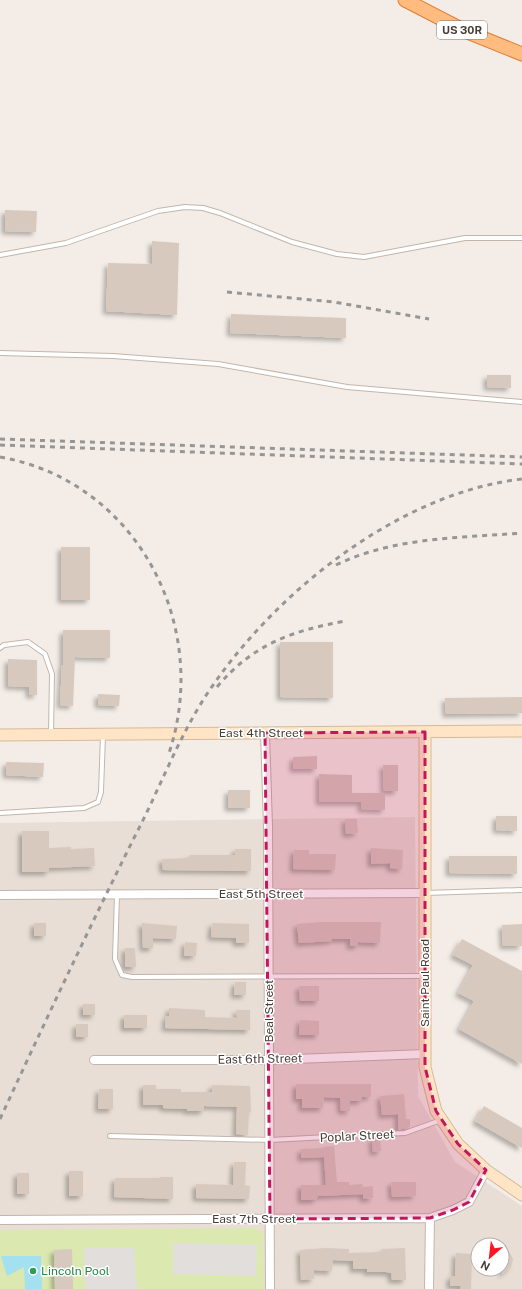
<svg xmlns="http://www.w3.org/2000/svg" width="522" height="1289" viewBox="0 0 522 1289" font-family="'Public Sans',sans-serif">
<defs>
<filter id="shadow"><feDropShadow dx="-3.5" dy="3.5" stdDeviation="2" flood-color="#0004"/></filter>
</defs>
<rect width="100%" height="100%" fill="#f4ede7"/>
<path fill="#e8ded5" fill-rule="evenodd" d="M415,817L418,1096L455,1162L522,1206V1289H0V823ZM478,1245H502V1269H478Z"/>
<path fill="#dbe8af" d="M256,1228L263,1232L264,1289H0V1230Z"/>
<path fill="#e2dedc" d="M173,1243L257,1245L256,1276L173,1274Z
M84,1248H134L137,1289H85Z"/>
<path fill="#a3e1f1" d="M1,1256H41L42,1289H25L24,1267L7,1276Z"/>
<path fill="#d8c9bf" filter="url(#shadow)" d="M5,210L37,211L36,232L5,231Z
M152,241L179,243L177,315L106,311L108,263L152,264Z
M231,314L346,318V338L230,333Z
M487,375H511V388L487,387Z
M61,547H90V600H61Z
M63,630H110V658L75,657L73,706L60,705L62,665H63Z
M280,642H333V698L280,697Z
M8,659L37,660V695H29V687L8,686Z
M98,694L120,695L119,706L98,705Z
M522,697V713L446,714L445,698Z
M317,756V769H293V757Z
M6,762L44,763L43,777L6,775Z
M383,765H398V791H384Z
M319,774L352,775V793H385V810L361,809V802H319Z
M228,790H250V808H228Z
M496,816H517V831L496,830Z
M345,819H357L358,833L346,834Z
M22,831H49V848L71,847V849L94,848L95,866L49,868V872H22Z
M371,848L403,850L402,869L390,868V863L371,864Z
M235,849H251V871L163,870L162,859L190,858V855H235Z
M294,850H309V854H336L335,870L293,869Z
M449,856H517V874L449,873Z
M320,922H381L380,943L358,942V946H350V939H332V941L299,943L297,924Z
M34,923H46V936H34Z
M142,923L177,926L176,939L153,938V948H143Z
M212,923L249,924V943H236V938L211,937Z
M522,924V946H503L502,925Z
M462,939L522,971V1064L459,1029L474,1001L458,993L473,965L453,955Z
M185,942L197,943L196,956H184Z
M125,948H135L136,967H125Z
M235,982H246V995H234Z
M299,986H319V1001H300Z
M83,1004H95V1015H83Z
M169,1008L205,1010V1017L237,1018L236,1010H250V1030L165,1028L166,1016H169Z
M124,1015H147V1028H124Z
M300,1020L319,1021V1035H299Z
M76,1024H88V1037H76Z
M296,1084H371V1097H362V1101H350V1111H341L340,1098L324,1097L323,1108H302V1099H296Z
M143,1085H156V1089H181V1092H212V1085L250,1086L251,1112L249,1113L248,1135L236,1134L237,1107L204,1106V1111H187V1109L163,1108V1105H143Z
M99,1089H113V1109H98Z
M404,1094L406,1119H410V1127L398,1130V1114L382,1115L380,1096Z
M484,1106L522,1128V1148L475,1121Z
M372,1138H380L381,1151L373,1152Z
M334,1146L337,1182H349V1185L362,1184L363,1187L373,1186V1198L363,1199V1194L318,1196L316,1200H301V1185H326L324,1157L301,1158V1149L323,1148V1147Z
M234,1162H246L245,1185L250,1186L249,1199L196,1198V1184L233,1185Z
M69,1171H83V1196H69Z
M17,1173H29V1194H17Z
M160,1177H173V1199L114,1197L115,1178H160Z
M391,1182H416V1196L392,1197Z
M502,1246L509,1251L513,1259L511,1267L502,1274Z
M325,1248L349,1249V1253L382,1252V1249L405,1248L406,1280H392L391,1273L386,1272H367V1269H353V1261L333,1260L332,1271L314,1270V1279L301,1280L300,1250Z
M72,1249L73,1289H55L54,1250Z
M456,1253L472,1254L471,1289H460L461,1286H450V1276H455Z"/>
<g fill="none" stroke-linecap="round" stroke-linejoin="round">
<g stroke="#c2b6ac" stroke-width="6">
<path id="service" d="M0,255L66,243L158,211L185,207L203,208L220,213L292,242L337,254L364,257L465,238H522
M0,353L113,356L218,364L347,387L522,402
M0,648L4,645L28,642L45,654L52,674L51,734
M0,813L84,808L98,802L101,792L103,735
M425,893L522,890
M117,895L115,959L122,975L132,977L425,976
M110,1136L270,1140L405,1133L441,1120"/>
</g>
<g stroke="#c2b6ac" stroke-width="10">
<path id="minor" d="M265,733L268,826L270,1289
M0,895L425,893
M94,1060H269L425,1054
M0,1220L430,1218L453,1210L469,1202L486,1170
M429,1289L430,1218"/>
</g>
<g stroke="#d7b998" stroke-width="13">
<path id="secondary" d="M425,732V1067L436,1111L458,1144L486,1170L522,1195
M0,735L522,731"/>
</g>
<g stroke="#df7e36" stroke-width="15">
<path id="trunk" d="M405,0L465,31L522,54"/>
</g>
<use href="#service" stroke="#fff" stroke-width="4"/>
<use href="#minor" stroke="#fff" stroke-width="8"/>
<use href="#secondary" stroke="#ffe5c6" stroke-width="11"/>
<use href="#trunk" stroke="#ffbc7e" stroke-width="13"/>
<path stroke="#969696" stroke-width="3" stroke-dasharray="5 5" stroke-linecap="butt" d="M227,292L334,302L429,319
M0,439L522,457
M0,445L522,464
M0,457C137,481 213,627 168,756
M336,565C394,537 459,538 522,533
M217,687C253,644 292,631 345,621
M0,1119C44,1024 88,930 135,836C159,790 177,741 205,697C272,594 398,493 522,479"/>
</g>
<path fill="#c2185b" fill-opacity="0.2" stroke="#c2185b" stroke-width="3" stroke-dasharray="8 5" stroke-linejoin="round" d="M425,732V1067L436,1111L458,1144L486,1170L469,1202L453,1210L430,1218L270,1219L265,733Z"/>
<circle fill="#2e9e5b" stroke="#fff" stroke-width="1.5" cx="33" cy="1271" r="4"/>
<g text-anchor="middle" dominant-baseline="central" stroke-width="3" stroke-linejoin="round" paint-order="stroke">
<rect fill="#fff" stroke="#7e7772" stroke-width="1" x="437" y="21" width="50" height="18" rx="3"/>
<g font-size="11" font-weight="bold" fill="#473d36">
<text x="462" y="30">US 30R</text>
</g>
<g font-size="12" fill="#473d36" stroke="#fff">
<text x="261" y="733">East 4th Street</text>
<text x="261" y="894">East 5th Street</text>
<text transform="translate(425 983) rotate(-90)">Saint Paul Road</text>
<text transform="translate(269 1011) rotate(-90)">Beal Street</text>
<text transform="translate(260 1059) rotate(-1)">East 6th Street</text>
<text transform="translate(357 1136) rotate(-3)">Poplar Street</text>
<text x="254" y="1219">East 7th Street</text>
</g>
<g font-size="12" fill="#27864d" stroke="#fff" text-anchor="start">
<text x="41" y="1271">Lincoln Pool</text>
</g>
</g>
<g transform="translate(490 1257) rotate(208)"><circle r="19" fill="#ffffff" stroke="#b5b1af"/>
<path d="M0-3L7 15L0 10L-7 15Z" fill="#fc1623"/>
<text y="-6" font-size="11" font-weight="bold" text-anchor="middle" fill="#473d36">N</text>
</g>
</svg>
